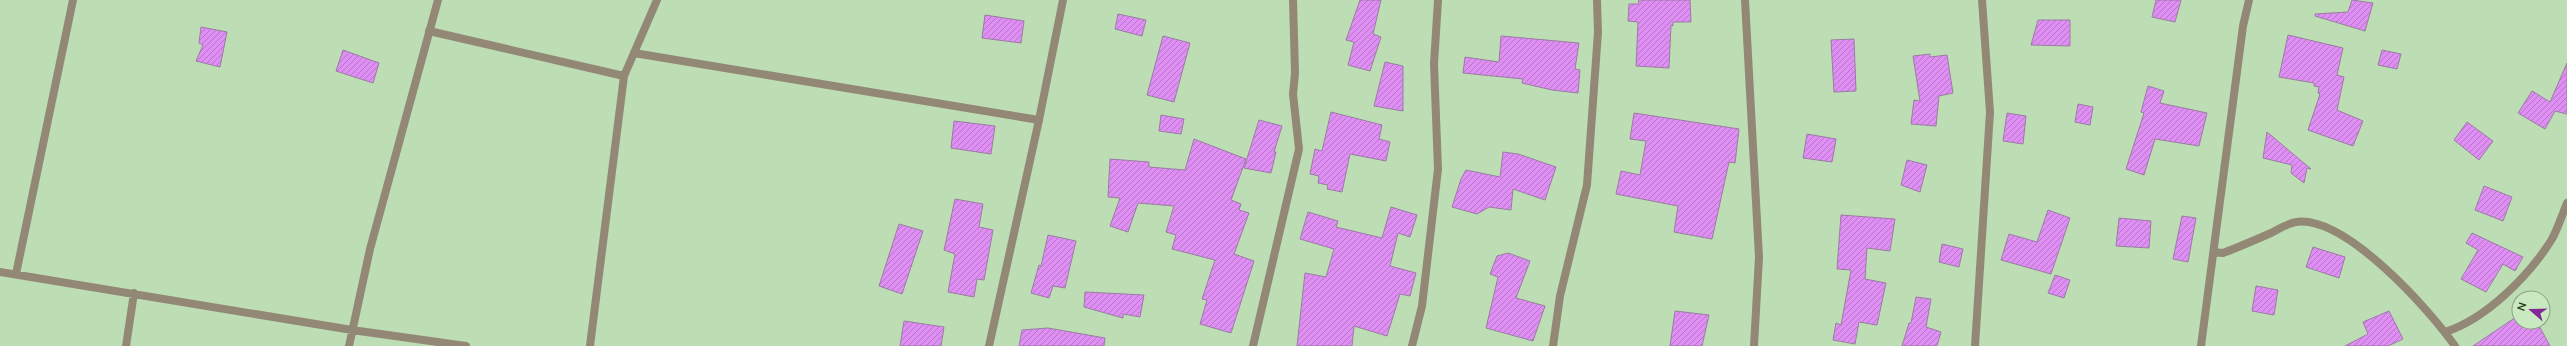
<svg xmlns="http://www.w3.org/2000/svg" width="2567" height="346" viewBox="0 0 2567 346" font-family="'Nunito Sans',sans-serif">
<defs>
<pattern id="building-hatch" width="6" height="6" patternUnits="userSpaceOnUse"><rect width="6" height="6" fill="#df8ff4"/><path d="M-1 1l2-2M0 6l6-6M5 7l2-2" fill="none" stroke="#b576c6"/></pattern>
</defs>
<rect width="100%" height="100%" fill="#bdddb4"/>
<path fill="url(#building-hatch)" stroke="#9a7ca2" d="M1360,0H1381L1373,34L1381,37L1370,71L1348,65L1354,42L1346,40Z
M1639,0H1690L1691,22H1673V26L1671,25L1669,68L1636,66L1638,22L1628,21L1629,4H1638Z
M2156,0H2181L2175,22L2152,17Z
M2352,0L2373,3L2365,31L2315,16V14L2348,12Z
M1118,14L1146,20L1142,36L1115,29Z
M985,15L1024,21L1021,43L982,38Z
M2038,20H2070V46L2031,45Z
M201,27L227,32L220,67L196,61L203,45L199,43Z
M2288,35L2343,48L2337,75L2344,77L2337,110L2363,121L2353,146L2308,130L2320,94L2318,93L2319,87L2314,86V83L2279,77Z
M1163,36L1190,43L1174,102L1147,95Z
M1501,36L1579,43L1575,69L1580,70L1578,93L1552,90L1522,83L1523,79L1463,73L1465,57L1499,62Z
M1854,39L1856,91L1834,92L1831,40Z
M343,50L379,63L373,83L336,71Z
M2382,50L2401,54L2397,69L2378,65Z
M1930,54V57L1947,55L1953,93L1939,96L1936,126L1911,124L1914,100L1920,101L1913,56Z
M1385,62L1403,66V111L1374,106Z
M2567,63V114L2555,111L2545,129L2518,113L2532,91L2550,102Z
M2148,86L2164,91L2160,103L2207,113L2199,146L2155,139L2144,175L2126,169L2144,113L2141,112Z
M2078,104L2093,107L2090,125L2075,122Z
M1331,112L1382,125L1379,139L1390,142L1386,161L1350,154L1342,192L1327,189L1328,185L1318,183L1319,176L1310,174L1315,149L1322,151Z
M1634,113L1739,129L1735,163L1729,162L1712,239L1674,232L1678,206L1616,194L1621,171L1640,175L1646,141L1630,139Z
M2007,113L2026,116L2023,144L2003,141Z
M1161,115L1184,119L1181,134L1159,131Z
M1259,120L1282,126L1274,152H1276L1271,173L1244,168Z
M954,121L995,126L991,154L951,148Z
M2467,122L2493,141L2479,160L2454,140Z
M2267,132L2311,169L2307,168L2304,183L2291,173L2292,165L2263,158Z
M1807,134L1836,139L1832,162L1803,158Z
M1194,139L1246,159L1231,200L1241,204L1239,210L1249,213L1234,254L1254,261L1231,333L1200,324L1207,300L1202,299L1215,260L1172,249L1176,235L1166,232L1174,206L1138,203L1128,232L1110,226L1120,198L1108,197L1110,159L1149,162V167L1185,170Z
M1503,152L1518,154L1556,167L1545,200L1513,189L1511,210L1489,207L1477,214L1452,207L1461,179L1466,170L1500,177Z
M1907,160L1927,165L1920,192L1901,185Z
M2484,186L2512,197L2503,221L2475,210Z
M955,199L983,204L979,227L993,230L984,280L977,279L974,297L948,292L955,254L944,250Z
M1391,207L1417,215L1410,237L1398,233L1390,266L1416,273L1410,296L1400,294L1387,336L1354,326L1352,346H1297L1305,273L1326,277L1334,249L1300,239L1308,212L1338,221L1336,227L1382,238Z
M2048,210L2070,218L2051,274L2001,260L2009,234L2037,242Z
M1841,215L1895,219L1890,251L1867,248L1865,279L1886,283L1877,325L1859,322L1855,344L1833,340L1836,323L1841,325L1851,270L1837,269Z
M2182,216L2196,218L2188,262L2173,259Z
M2119,218L2151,221L2149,248L2116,246Z
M899,224L923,231L902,294L879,286Z
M2472,233L2523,257L2515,271L2503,264L2486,292L2461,279L2478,250L2466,243Z
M1048,235L1076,241L1065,288L1053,286L1049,298L1031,293L1039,265L1041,266Z
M1942,244L1963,249L1959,267L1939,262Z
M2313,247L2345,257L2339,278L2306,267Z
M1508,253L1530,261L1516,298L1545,306L1533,341L1486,328L1498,277L1490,274L1497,256Z
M2055,275L2070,280L2064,298L2048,293Z
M2256,286L2278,290L2274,315L2252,311Z
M1085,292L1144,295L1140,317L1123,314V318L1084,307Z
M1916,297L1931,299L1926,327L1941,332L1937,346H1902L1909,323H1911Z
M1675,311L1709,315L1702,346H1670Z
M2389,311L2403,339L2388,346H2345L2368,334L2363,322Z
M2519,315V322H2537L2550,346H2473Z
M904,321L944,327L941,346H900Z
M1048,328L1105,338L1104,346H1019L1022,330Z"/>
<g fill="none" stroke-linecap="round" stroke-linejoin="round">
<path stroke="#938876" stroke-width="8" d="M429,31L624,76
M634,53L1039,120
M2445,332C2486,319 2529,276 2552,239C2558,228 2562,215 2567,203
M590,346L624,76L657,0"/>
<path stroke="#938876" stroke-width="8" d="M1745,0L1759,257L1754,346
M2214,252L2223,253C2239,247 2255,240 2271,233C2279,229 2288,223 2296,222C2345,215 2429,309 2455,346
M0,272L352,330L466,346
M16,274L73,0
M126,346L134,293
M349,346L370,249L438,0
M989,346L1039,120L1063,0
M1253,346L1299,149L1293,94L1295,73L1293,0
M1412,346L1422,306L1438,169L1434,64L1438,0
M1553,346L1560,296L1587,185L1598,32L1597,0
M1975,346L1990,112L1982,0
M2201,346L2243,26L2249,0"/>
</g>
<g transform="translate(2531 310) rotate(290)"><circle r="19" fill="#c9eac1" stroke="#8aa283"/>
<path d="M0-3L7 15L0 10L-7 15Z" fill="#802896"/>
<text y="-6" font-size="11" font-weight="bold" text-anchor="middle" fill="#2b3727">N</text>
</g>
</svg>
